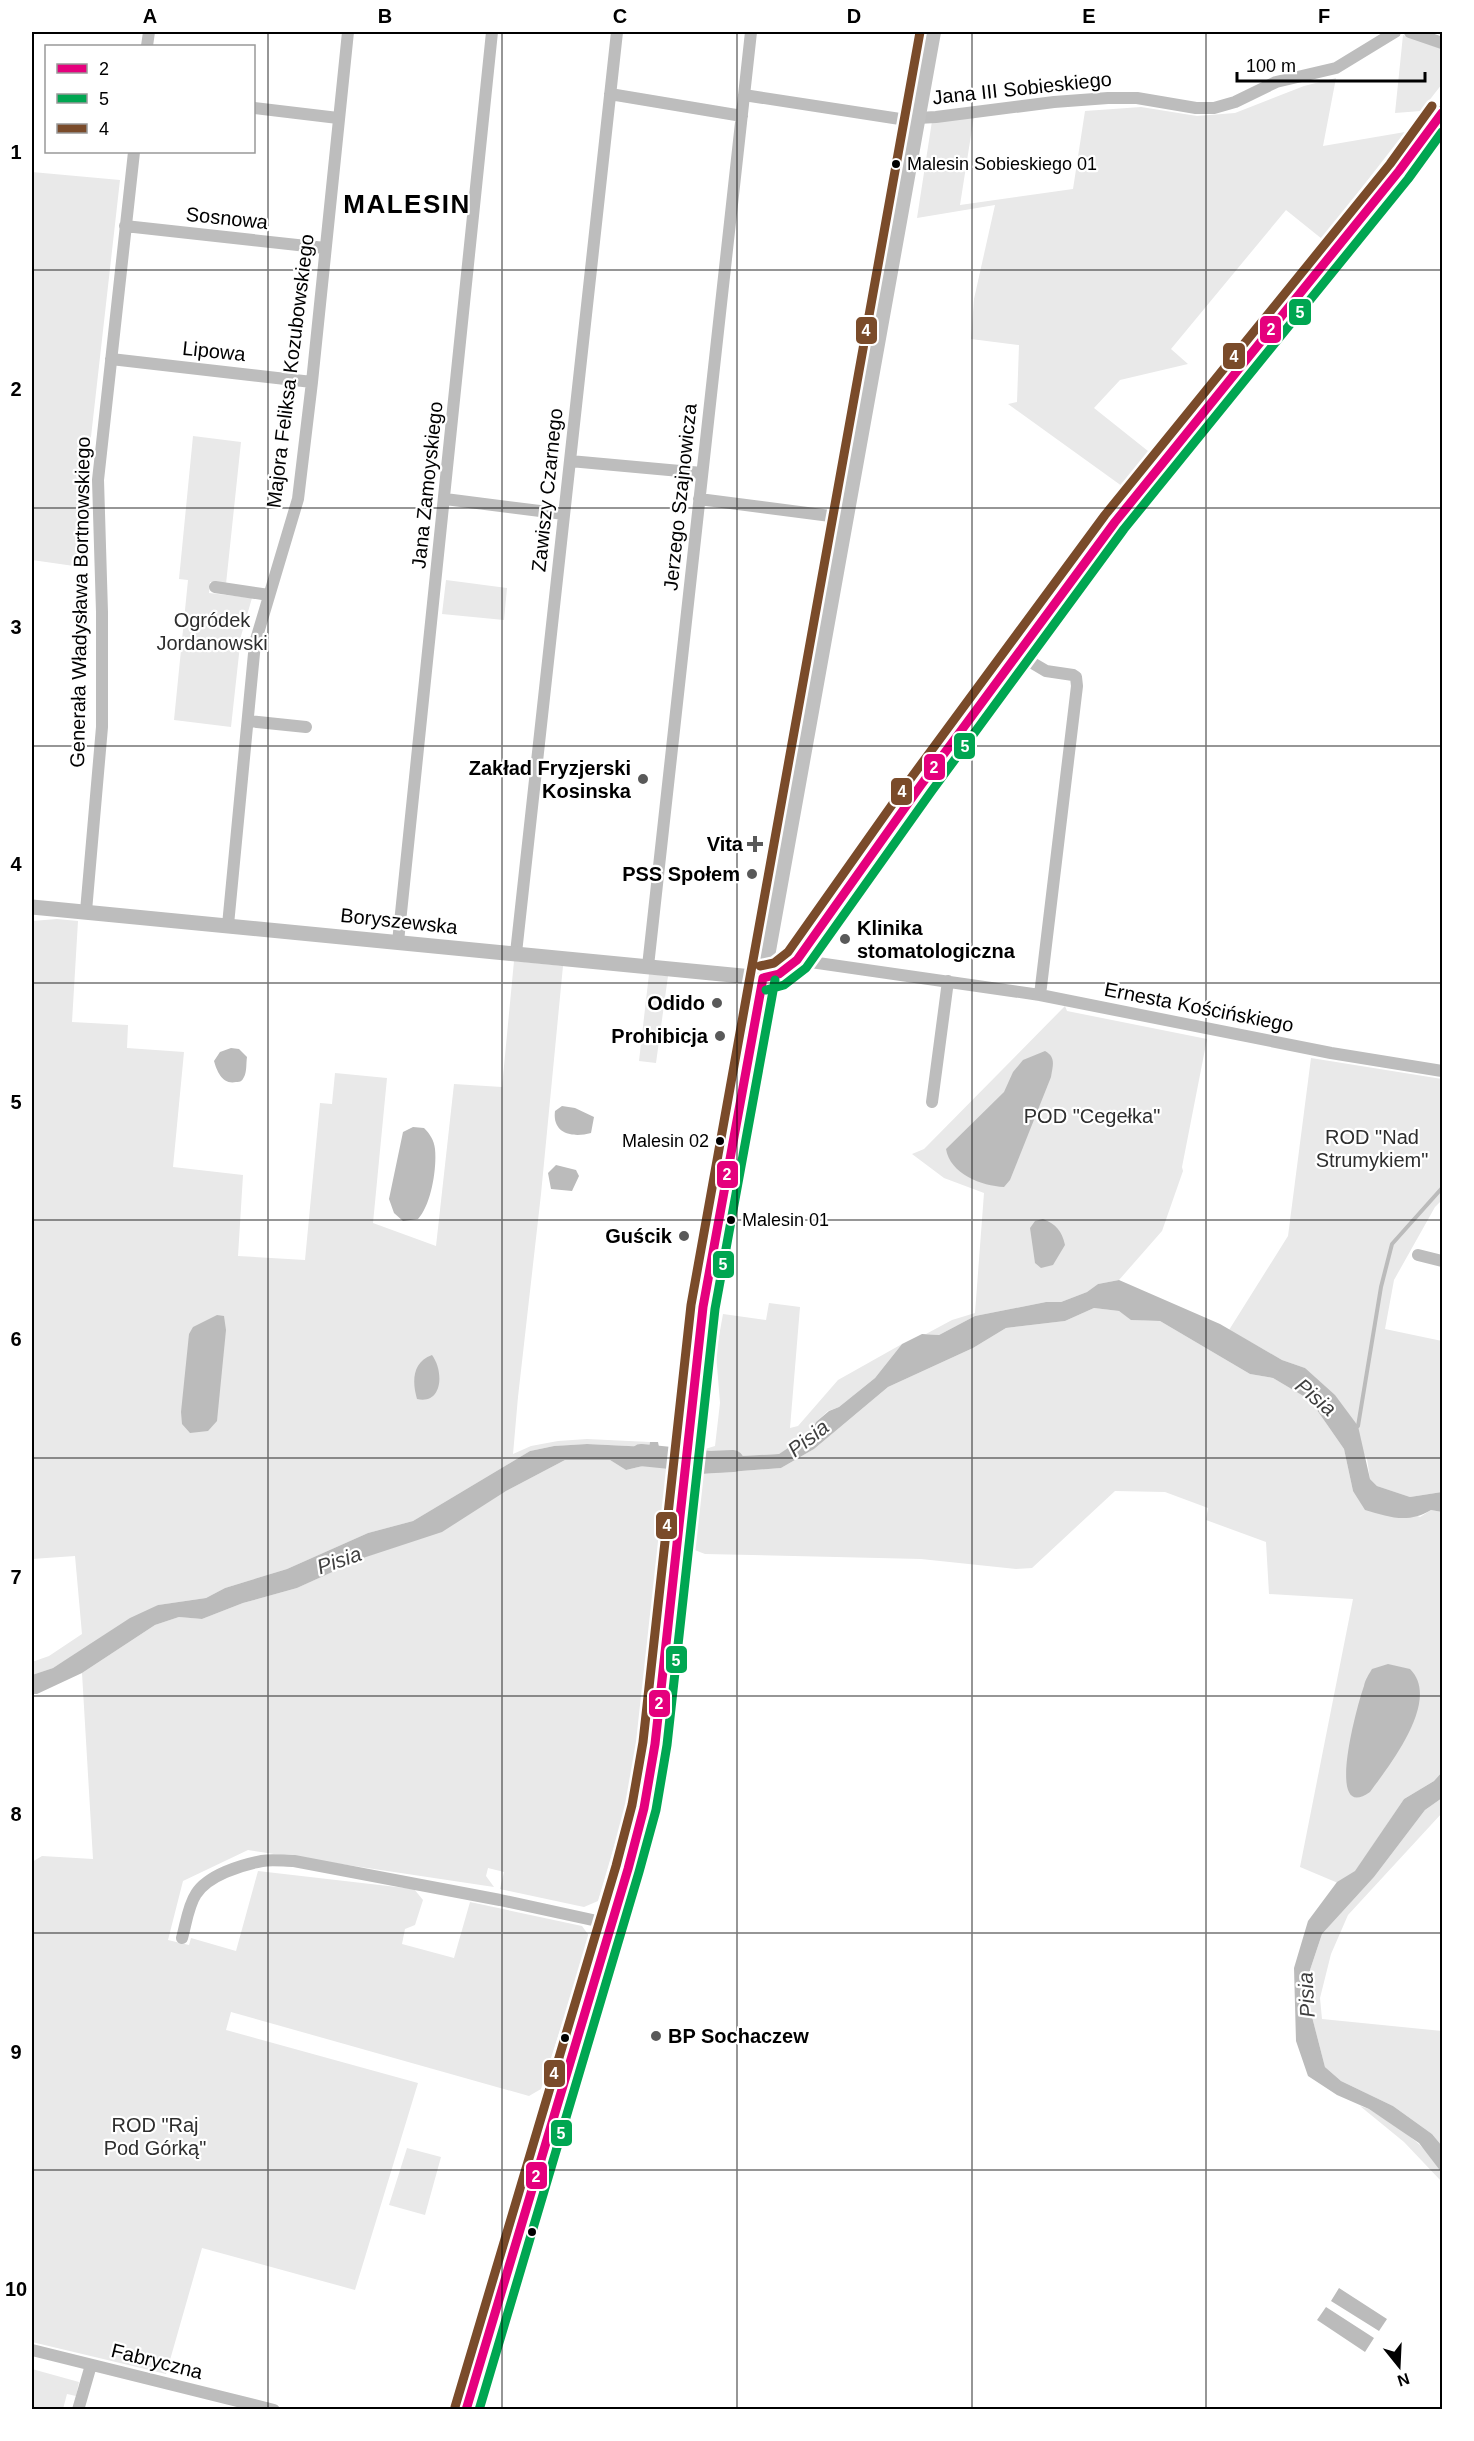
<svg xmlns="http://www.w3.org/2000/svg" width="1474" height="2441" viewBox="0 0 1474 2441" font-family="Arial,sans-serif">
<rect width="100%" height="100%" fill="#fff"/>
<path fill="#e9e9e9" d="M1403,35L1442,49V84L1421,111L1395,113Z
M1336,78L1323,146L1405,132L1322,239L1286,210L1171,349L1188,364L1120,380L1094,408L1153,455L1126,489L1008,404L1017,402L1019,345L971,339L974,299L995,205L917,218L932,121L974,116L960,205L1073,189L1085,111L1141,107L1197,116L1235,113L1304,86Z
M32,172L120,180L85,490L88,568L32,560Z
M193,436L241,442L226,584L210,582L209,593L252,598L241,636L231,727L174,720L188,580L179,579Z
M446,580L507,588L504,620L442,614Z
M57,919L78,921L72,1022L128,1025L127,1048L184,1052L173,1167L243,1175L238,1256L305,1260L320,1103L332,1104L335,1073L387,1078L373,1223L436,1246L454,1084L502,1087L514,961L563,966L541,1194L518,1397L513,1454L531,1446L558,1441L587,1439L650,1442L649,1447L587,1444L554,1446L530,1451L413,1521L368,1533L287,1569L225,1588L206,1598L158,1605L53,1668L32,1675V1662L49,1656L82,1634L75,1556L32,1559V921Z
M649,974L668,976L656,1063L639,1061Z
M1065,1006L1067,1011L1207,1039L1182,1167L1183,1171L1162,1231L1119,1280L1098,1284L1087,1292L1061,1302H1046L975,1316L939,1335L926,1334L952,1320L975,1313L984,1193L944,1178L912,1154L924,1149Z
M1311,1058L1442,1079V1200L1435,1207L1394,1280L1385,1329L1442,1341V1492L1410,1497L1377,1486L1370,1479L1367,1459L1305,1368L1282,1360L1229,1330L1288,1236Z
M769,1303L800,1307L790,1428L798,1426L838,1380L902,1344L875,1378L839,1407L828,1411L816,1422L811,1433L793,1447L779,1454L741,1456L705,1452V1449L715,1446L720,1403L716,1353L723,1314L766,1320Z
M1094,1308L1119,1311L1132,1320L1160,1321L1250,1374L1273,1378L1310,1400L1344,1449L1353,1491L1420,1517L1431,1510L1442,1512V1772L1434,1781L1404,1799L1355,1872L1338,1883L1300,1867L1353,1599L1269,1594L1266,1542L1206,1520L1208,1508L1165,1492L1115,1491L1032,1568L1016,1569L921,1559L705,1554L692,1549L702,1474L781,1468L814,1449L888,1387L973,1348L1006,1328L1065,1321Z
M565,1460H610L626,1470L647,1465L669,1467L631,1789L598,1901L584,1907L500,1889L504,1872L488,1868L486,1876L494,1887L248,1850L183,1881L168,1940L189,1945L191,1938L236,1951L258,1871L414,1889L423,1900L415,1925L405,1929L402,1944L454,1958L470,1902L582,1926L590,1937L541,2089L529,2096L231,2012L226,2030L418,2083L355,2290L202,2248L166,2374L32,2342V1862L42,1856L93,1859L82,1673L155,1625L179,1617L202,1619L243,1603L297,1588L506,1491Z
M1442,1798V1813L1348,1915L1331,1954L1320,1998L1322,2019L1442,2031V2146L1432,2134L1393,2106L1341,2081L1325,2067L1310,2009V1970L1322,1934L1374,1877L1425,1810Z
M1360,2106L1369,2109C1392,2124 1442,2152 1442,2182L1404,2142Z
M407,2148L441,2157L425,2215L389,2205Z
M32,2369L79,2382L76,2396L67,2394L63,2409H32Z"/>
<path fill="#bbb" d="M231,1048L239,1049L247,1057C246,1063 247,1072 244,1077C242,1081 241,1082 236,1082C223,1085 217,1072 214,1061L220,1052Z
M1045,1051C1056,1057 1053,1065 1051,1077L1010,1180L1004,1187C982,1186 950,1174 946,1149L1004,1092L1013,1072L1023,1060Z
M562,1106L575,1108L594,1117L591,1133C573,1138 552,1134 555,1111Z
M413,1127L424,1128C430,1134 434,1140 435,1149C437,1169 431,1205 418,1219L403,1221L394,1213L389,1199L403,1132Z
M556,1165L576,1170L579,1176L572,1191L551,1189L548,1173Z
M1043,1219C1056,1224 1062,1231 1065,1245L1053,1265L1041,1268L1035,1263L1030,1228L1035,1221Z
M1119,1280L1220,1324L1282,1360L1305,1368L1335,1395L1358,1426L1370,1479L1377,1486L1410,1497L1442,1492V1512L1431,1510C1408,1524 1389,1517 1365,1510L1353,1491L1344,1449L1310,1400L1273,1378L1250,1374L1160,1321L1131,1320L1119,1311L1094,1308L1065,1321L1006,1328L973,1348L888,1387L814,1449L781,1468L702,1474L705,1452L741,1456L779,1454L811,1433L816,1422L829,1411L839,1407L875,1378L902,1344L922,1334L939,1335L975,1316L1046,1302H1061L1087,1292L1098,1284Z
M217,1315L224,1316L226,1330L217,1421L208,1431L190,1433L182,1424L181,1412L189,1334L193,1327Z
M432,1355C444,1371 443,1405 417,1399C412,1382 412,1362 432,1355Z
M650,1442H658L659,1447L671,1449L669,1467L647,1465L626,1470L610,1460H565L506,1491L442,1532L363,1558L297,1588L243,1603L202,1619L179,1617L155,1625L82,1673L37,1694H32V1675L53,1668L130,1618L158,1605L206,1598L225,1588L287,1569L368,1533L413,1521L530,1451L554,1446L587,1444L649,1447Z
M1388,1664L1410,1669C1442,1700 1388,1767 1370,1792C1323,1825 1359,1699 1364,1686C1365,1680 1369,1674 1372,1669Z
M1442,1772V1798L1425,1810L1374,1877L1322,1934L1310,1970V2009L1325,2067L1341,2081L1393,2106L1432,2134L1442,2146V2173L1419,2143L1369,2109L1337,2095L1308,2076L1296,2041L1294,1968L1308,1921L1337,1882L1355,1871L1404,1799L1434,1781Z
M1339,2288L1387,2319L1379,2331L1331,2301Z
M1326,2307L1374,2338L1365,2352L1317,2320Z"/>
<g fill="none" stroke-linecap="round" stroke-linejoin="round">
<path stroke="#bbb" stroke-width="4" d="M1355,1427L1358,1426L1381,1287L1392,1244L1442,1188"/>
<path stroke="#bbb" stroke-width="22" d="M641,1455L710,1462L733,1461"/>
<path stroke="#bdbdbd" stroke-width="12" d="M1410,32L1442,43
M147,46L149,32
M610,94L742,116
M744,95L900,119L936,117L1054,102L1108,98H1137L1196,108H1214L1235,102L1276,82L1336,68L1395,32
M254,108L338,118
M125,226L325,248
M111,359L312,382
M570,461L702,473
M445,499L564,514
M699,499L846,518
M215,587L269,595
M1017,654L1046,671L1073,675L1076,677L1077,686L1040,995
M248,721L306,727
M86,911L102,727V612L98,480L134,152
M228,925L255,643L298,499L312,382L348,32
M398,942L492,32
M516,953L617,32
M797,960L1040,995L1331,1053L1442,1071
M648,966L751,32
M932,1102L948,981
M1418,1255L1442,1261
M182,1938C186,1924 188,1906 196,1894C208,1875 241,1865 262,1861C272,1859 284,1861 294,1861L500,1900L611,1924
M32,2350L274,2410
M78,2410L91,2365"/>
<path stroke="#bdbdbd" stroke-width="15" d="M32,907L763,978L779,974L797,960L921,785L1115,522L1399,171L1442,113"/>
<path stroke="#c0c0c0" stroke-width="18" d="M466,2410L628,1869L644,1808L655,1744L703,1307L932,32"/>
<g stroke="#fff" stroke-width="14">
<path id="bus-1" d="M763,978L779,974L797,960L921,785L1115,522L1399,171L1442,113
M466,2410L628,1869L644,1808L655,1744L703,1307L763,978"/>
</g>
<g stroke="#fff" stroke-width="14">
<path id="bus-2" d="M766,990L784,985L806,968L931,792L1124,529L1408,179L1442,132
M479,2410L639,1872L656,1810L667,1745L715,1309L775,980"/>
</g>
<g stroke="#fff" stroke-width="14">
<path id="bus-3" d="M760,966L774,963L788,952L911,778L1105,515L1390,164L1432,106
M455,2407L616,1866L632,1805L643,1742L691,1305L920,32"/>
</g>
<use href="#bus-1" stroke="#e5007d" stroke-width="9"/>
<use href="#bus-2" stroke="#00a651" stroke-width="9"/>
<use href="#bus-3" stroke="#7a4b2a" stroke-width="9"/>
</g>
<path fill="none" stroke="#000" stroke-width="1.5" stroke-opacity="0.55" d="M268,32V2410M502,32V2410M737,32V2410M972,32V2410M1206,32V2410M32,270H1442M32,508H1442M32,746H1442M32,983H1442M32,1220H1442M32,1458H1442M32,1696H1442M32,1933H1442M32,2170H1442"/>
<g fill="#000" stroke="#fff" stroke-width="2">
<circle cx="896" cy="164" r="5"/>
<circle cx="720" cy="1141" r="5"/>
<circle cx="731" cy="1220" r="5"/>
<circle cx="565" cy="2038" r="5"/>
<circle cx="532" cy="2232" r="5"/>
</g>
<g fill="#595959" stroke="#fff" stroke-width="2">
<circle cx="643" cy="779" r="6"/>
<path d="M752 835h6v6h6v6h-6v6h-6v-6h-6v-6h6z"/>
<circle cx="752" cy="874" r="6"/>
<circle cx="845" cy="939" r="6"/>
<circle cx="717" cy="1003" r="6"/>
<circle cx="720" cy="1036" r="6"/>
<circle cx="684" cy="1236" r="6"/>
<circle cx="656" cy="2036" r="6"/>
</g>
<g text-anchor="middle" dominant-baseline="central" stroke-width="4.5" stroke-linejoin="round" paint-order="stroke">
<g font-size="18" fill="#000" stroke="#fff" text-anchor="start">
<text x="907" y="164">Malesin Sobieskiego 01</text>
<text x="709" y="1141" text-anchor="end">Malesin 02</text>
<text x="742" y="1220">Malesin 01</text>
</g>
<g font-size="20" fill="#000" stroke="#fff">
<text transform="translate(1022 88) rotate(-6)">Jana III Sobieskiego</text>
<text transform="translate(227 218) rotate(6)">Sosnowa</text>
<text transform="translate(214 351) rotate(6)">Lipowa</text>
<text transform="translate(290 371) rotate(-83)">Majora Feliksa Kozubowskiego</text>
<text transform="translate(427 485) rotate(-84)">Jana Zamoyskiego</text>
<text transform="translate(547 490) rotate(-84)">Zawiszy Czarnego</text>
<text transform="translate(680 497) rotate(-84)">Jerzego Szajnowicza</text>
<text transform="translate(80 602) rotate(-89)">Generała Władysława Bortnowskiego</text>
<text transform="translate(399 921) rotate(6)">Boryszewska</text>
<text transform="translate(1199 1007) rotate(11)">Ernesta Kościńskiego</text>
<text transform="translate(157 2361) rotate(14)">Fabryczna</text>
</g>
<g font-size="20" fill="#2e2e2e" stroke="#fff">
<text x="212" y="620">Ogródek<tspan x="212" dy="23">Jordanowski</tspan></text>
<text x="1092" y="1116">POD "Cegełka"</text>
<text x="1372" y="1137">ROD "Nad<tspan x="1372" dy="23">Strumykiem"</tspan></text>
<text x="155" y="2125">ROD "Raj<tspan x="155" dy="23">Pod Górką"</tspan></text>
</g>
<g font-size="20" font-weight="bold" fill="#000" stroke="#fff" text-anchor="end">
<text x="631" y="768">Zakład Fryzjerski<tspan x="631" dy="23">Kosinska</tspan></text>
<text x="743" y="844">Vita</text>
<text x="740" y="874">PSS Społem</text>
<text x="857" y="928" text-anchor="start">Klinika<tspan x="857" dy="23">stomatologiczna</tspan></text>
<text x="705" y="1003">Odido</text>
<text x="708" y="1036">Prohibicja</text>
<text x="672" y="1236">Guścik</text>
<text x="668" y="2036" text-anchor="start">BP Sochaczew</text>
</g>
<g font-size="21" font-style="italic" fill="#3f3f3f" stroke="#fff">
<text transform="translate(1316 1397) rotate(40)">Pisia</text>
<text transform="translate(808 1438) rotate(-38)">Pisia</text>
<text transform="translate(339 1560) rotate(-19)">Pisia</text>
<text transform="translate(1306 1995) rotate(-93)">Pisia</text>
</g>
<g font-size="26" font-weight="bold" letter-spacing="1.5" fill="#000" stroke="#fff">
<text x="407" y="204">MALESIN</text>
</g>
</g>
<g stroke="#fff" stroke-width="2">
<rect x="1288" y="298" width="24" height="28" rx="6" fill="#00a651"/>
<rect x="1259" y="315" width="23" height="29" rx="6" fill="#e5007d"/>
<rect x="855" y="316" width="23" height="29" rx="6" fill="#7a4b2a"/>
<rect x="1222" y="342" width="24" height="28" rx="6" fill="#7a4b2a"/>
<rect x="953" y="732" width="23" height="28" rx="6" fill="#00a651"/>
<rect x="923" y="753" width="23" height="28" rx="6" fill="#e5007d"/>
<rect x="890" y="777" width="23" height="29" rx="6" fill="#7a4b2a"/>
<rect x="716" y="1160" width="23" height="29" rx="6" fill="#e5007d"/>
<rect x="712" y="1250" width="23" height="29" rx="6" fill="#00a651"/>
<rect x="655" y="1511" width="23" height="29" rx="6" fill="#7a4b2a"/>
<rect x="665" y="1645" width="23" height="29" rx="6" fill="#00a651"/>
<rect x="648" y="1689" width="23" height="29" rx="6" fill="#e5007d"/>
<rect x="543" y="2059" width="23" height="29" rx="6" fill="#7a4b2a"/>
<rect x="550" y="2119" width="23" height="28" rx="6" fill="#00a651"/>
<rect x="525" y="2161" width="23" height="29" rx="6" fill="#e5007d"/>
</g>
<g font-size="16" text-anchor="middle" font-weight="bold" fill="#fff">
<text x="1300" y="318">5</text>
<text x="1271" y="335">2</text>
<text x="866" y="336">4</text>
<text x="1234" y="362">4</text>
<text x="965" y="752">5</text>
<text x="934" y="773">2</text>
<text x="902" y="797">4</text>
<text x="727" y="1180">2</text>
<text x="723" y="1270">5</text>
<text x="667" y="1531">4</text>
<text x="676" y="1666">5</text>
<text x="659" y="1709">2</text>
<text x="554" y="2079">4</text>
<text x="561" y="2139">5</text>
<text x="536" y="2182">2</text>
</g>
<rect width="1474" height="2441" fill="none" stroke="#ffffff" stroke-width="66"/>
<rect x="45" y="45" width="210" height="108" fill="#ffffff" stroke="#999999" stroke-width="1.5"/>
<rect x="57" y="64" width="30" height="9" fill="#e5007d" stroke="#999999" stroke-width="1.5"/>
<text x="99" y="75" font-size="18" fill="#000000">2</text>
<rect x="57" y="94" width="30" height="9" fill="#00a651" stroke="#999999" stroke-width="1.5"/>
<text x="99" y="105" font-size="18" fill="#000000">5</text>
<rect x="57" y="124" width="30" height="9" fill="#7a4b2a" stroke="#999999" stroke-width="1.5"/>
<text x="99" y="135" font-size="18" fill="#000000">4</text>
<g transform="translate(1399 2366) rotate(162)" stroke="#ffffff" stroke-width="4.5" paint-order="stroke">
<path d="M0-4.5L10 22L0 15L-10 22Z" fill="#000000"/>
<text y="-9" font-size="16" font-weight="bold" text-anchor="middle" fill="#000000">N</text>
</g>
<path d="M1237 72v9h188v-9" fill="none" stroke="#000000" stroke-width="3"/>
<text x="1246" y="72" font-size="18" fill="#000000" stroke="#ffffff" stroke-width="4.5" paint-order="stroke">100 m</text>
<rect x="33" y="33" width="1408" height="2375" fill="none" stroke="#000" stroke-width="2"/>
<g font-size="20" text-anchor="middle" font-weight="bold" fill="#000">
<text x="150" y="23">A</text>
<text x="385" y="23">B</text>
<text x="620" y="23">C</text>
<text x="854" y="23">D</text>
<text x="1089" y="23">E</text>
<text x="1324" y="23">F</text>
<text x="16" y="159">1</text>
<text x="16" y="396">2</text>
<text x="16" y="634">3</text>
<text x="16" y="871">4</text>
<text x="16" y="1109">5</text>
<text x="16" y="1346">6</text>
<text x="16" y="1584">7</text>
<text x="16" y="1821">8</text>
<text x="16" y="2059">9</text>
<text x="16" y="2296">10</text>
</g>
</svg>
